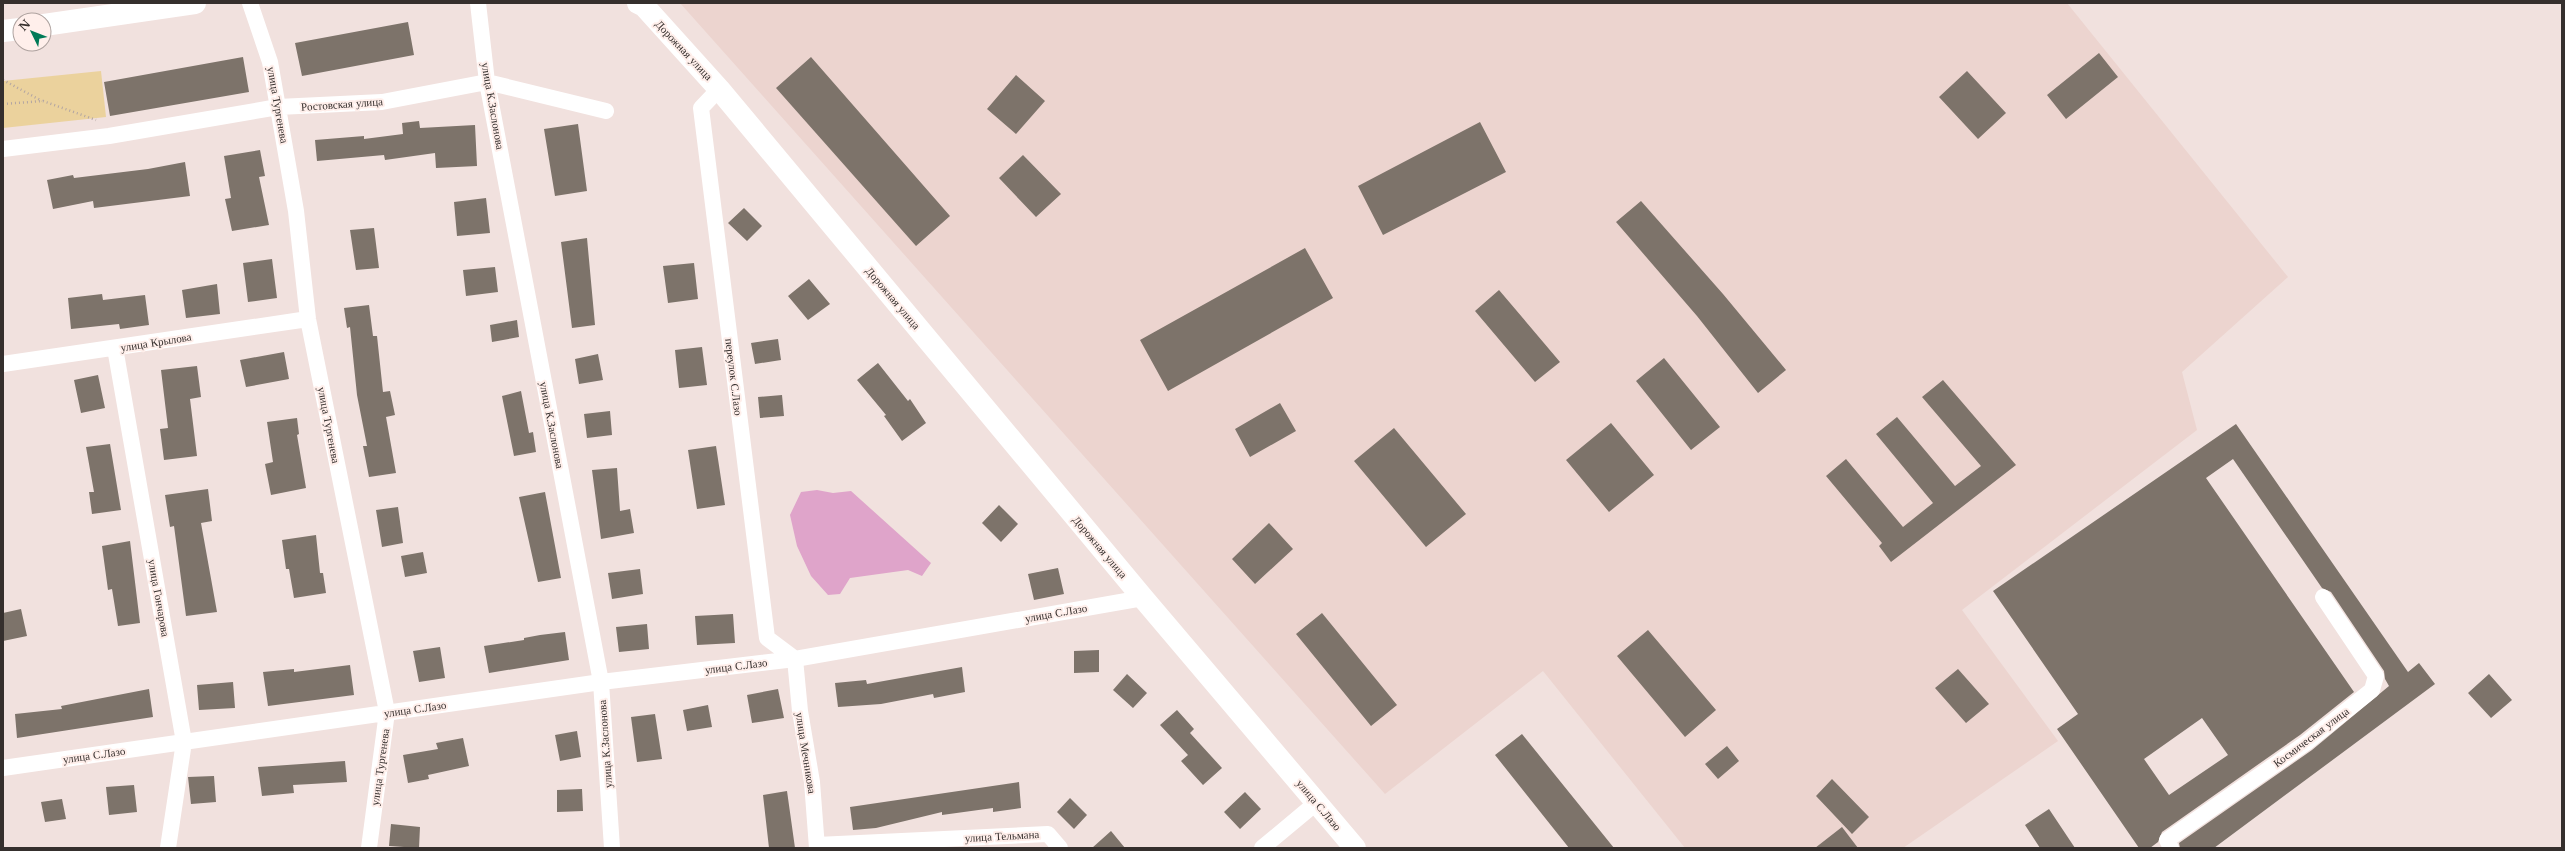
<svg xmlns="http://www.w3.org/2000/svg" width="2565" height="851" viewBox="0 0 2565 851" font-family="'Libre Baskerville',serif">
<rect width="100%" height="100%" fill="#f1e1de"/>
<path fill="#ecd4cf" d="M680,3H2067L2288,277L2182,372L2197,430L1962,610L2058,741L1903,848H1685L1543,671L1385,794Z"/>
<path fill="#ebd29d" d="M101,71L106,117L3,128V81Z"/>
<path fill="#dfa4ca" d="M817,490L833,493L851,491L931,563L922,576L908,570L850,578L840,594L828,595L811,576L797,546L790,515L801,492Z"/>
<path fill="#7d736a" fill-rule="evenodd" d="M408,22L414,55L302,76L295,43Z
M2099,53L2118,77L2066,119L2047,95Z
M243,57L249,92L110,116L104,82Z
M811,57L950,216L916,246L776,88Z
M1967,71L2006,113L1978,139L1939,97Z
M1016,75L1045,101L1016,134L987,109Z
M419,121L420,128L475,125L477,166L436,168L435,153L385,160L384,155L317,161L315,140L364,136V139L403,134L402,123Z
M1480,122L1506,172L1383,235L1358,186Z
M578,124L587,191L555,196L544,129Z
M260,150L265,176L259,177L269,225L232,231L225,199L231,198L224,156Z
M1023,155L1061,194L1036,217L999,178Z
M185,162L190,196L94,208L93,201L53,209L47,180L73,175L74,178L148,169Z
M486,198L490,233L457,236L454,202Z
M1641,201L1723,294L1786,370L1758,393L1697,316L1616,222Z
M744,208L762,226L747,241L728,223Z
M374,228L379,268L356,270L350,230Z
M587,238L595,325L572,328L561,242Z
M1305,248L1333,298L1168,391L1140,340Z
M272,259L277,298L248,302L243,263Z
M694,263L698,299L668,303L663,266Z
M495,267L498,292L466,296L463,270Z
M809,279L830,304L808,320L788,296Z
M217,284L220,314L186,318L182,290Z
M1499,290L1560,362L1535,382L1475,311Z
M102,294L103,300L145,295L149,325L120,329L119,324L71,329L68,298Z
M369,305L373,336H377L383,392L390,391L395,415L386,417L396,473L369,477L363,446H367L357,395L350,327L347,328L344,308Z
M517,320L519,337L492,342L490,325Z
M778,339L781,360L755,364L751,343Z
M702,347L707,385L679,388L675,350Z
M284,352L289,379L246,387L240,360Z
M598,354L603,380L579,384L575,359Z
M1664,358L1720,427L1691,450L1636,381Z
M878,363L908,401L910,399L926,423L902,441L884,416L886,415L857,380Z
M197,366L201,397L190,399L197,456L164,460L160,429L168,428L161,370Z
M98,375L105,408L81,413L74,380Z
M1943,380L2016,465L1891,562L1879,546L1882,543L1826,476L1846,459L1903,527L1933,503L1876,434L1897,417L1955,486L1981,466L1922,397Z
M521,391L529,433L533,432L536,452L514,456L502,396Z
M782,395L784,416L760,418L758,397Z
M1280,403L1296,431L1250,457L1235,429Z
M610,411L612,435L587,438L584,414Z
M297,418L299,434L297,435L306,488L271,495L265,464L273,462L267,422Z
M1611,423L1654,475L1609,512L1566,460Z
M2236,424L2408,672L2419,663L2435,684L2214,848H2180L2179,843L2312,750L2389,686L2385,679L2384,671L2331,592L2322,588L2233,459L2206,478L2354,692L2300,735L2162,832L2158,842L2150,848H2139L2057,729L2078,714L1993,591ZM2202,718L2228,755L2169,795L2144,759Z
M1394,428L1466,514L1426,547L1354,461Z
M110,444L121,510L92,514L89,492H94L86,447Z
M716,446L725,505L697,509L688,450Z
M617,468L620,511L630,509L634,533L601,539L592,470Z
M208,489L212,521L201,523L217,612L186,616L174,526L170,527L165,495Z
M545,492L561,578L538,582L519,497Z
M999,505L1018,524L1001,542L982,523Z
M398,507L403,543L382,547L376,510Z
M1269,523L1293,549L1255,584L1232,559Z
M316,535L320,573H323L326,593L294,598L289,569H286L282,540Z
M130,541L140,623L118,626L112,589L108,590L102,546Z
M423,552L427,573L405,577L401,556Z
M1058,568L1064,594L1034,600L1028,574Z
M640,569L643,594L612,599L608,573Z
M21,609L27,636L3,641V613Z
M1322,613L1397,705L1371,726L1296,634Z
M733,614L735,643L697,645L695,616Z
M647,624L649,649L619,652L616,627Z
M1648,630L1716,710L1685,737L1617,656Z
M565,632L569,660L489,673L484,646L524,640V638L540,635Z
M440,647L445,678L419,682L413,651Z
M1099,650V672L1074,673V651Z
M350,665L354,695L268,706L263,672L294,669V672Z
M962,667L965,692L934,698L933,694L881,704L838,707L835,683L866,680L867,684Z
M1958,669L1989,704L1966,723L1935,688Z
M1127,674L1147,693L1133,708L1113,690Z
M2489,674L2512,700L2491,718L2468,693Z
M233,682L235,708L199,710L197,685Z
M149,689L153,717L17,738L15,714L62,709L61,706Z
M778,689L784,718L752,723L747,695Z
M708,705L712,727L687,731L683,710Z
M1177,710L1194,729L1190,733L1222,768L1203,785L1181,761L1188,755L1160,725Z
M655,714L662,759L637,762L631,717Z
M577,731L581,757L560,761L555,735Z
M1522,734L1614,848H1569L1495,755Z
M463,738L469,766L428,775L429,779L408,783L403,755L438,749L436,743Z
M1727,746L1739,761L1718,779L1705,764Z
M345,761L347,782L293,785L294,793L262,796L258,767Z
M214,776L216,802L191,804L188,777Z
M1832,779L1869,817L1852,834L1816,796Z
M1019,782L1021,808L993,812V808L942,815V812L876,828L853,830L850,807Z
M134,785L137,812L109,815L106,787Z
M582,789L583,811L557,812V790Z
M787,791L795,848H769L763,795Z
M1245,792L1261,809L1240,829L1224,812Z
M1070,798L1087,815L1074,829L1057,812Z
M62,799L66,819L45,822L41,802Z
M2049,809L2075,848H2040L2025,825Z
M391,824L420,827L419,848L389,846Z
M1842,827L1858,848H1815Z
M1111,831L1125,848H1092Z"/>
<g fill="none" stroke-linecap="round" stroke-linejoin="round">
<path stroke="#b2a5a2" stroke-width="2.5" stroke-dasharray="1 3" stroke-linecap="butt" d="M3,80L42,101
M3,104L43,101L96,120"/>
<path stroke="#fff" stroke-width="16" d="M250,3L270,62L296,211L308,319L387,712L369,848
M478,3L487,82L601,682L612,848
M719,89L701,108L767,638L795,659L800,711L812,782L817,848
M3,149L109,136L278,107L382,102L487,82L606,111
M115,348L184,742L168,848
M3,364L308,319
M3,768L601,682L795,659L1143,598
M817,845L1048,834L1060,848
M1262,848L1316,803
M2171,848L2167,840L2306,743L2372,690L2376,676L2323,597"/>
<path stroke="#fff" stroke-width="22" d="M638,3L644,6L719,89L1143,598L1355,848
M44,25L195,3
M3,31L20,29"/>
</g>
<g text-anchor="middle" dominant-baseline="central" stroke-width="4" stroke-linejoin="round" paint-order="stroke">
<g font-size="11" fill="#352f2d" stroke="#ffefeb">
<text transform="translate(684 50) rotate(47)">Дорожная улица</text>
<text transform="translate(342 104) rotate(-4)">Ростовская улица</text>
<text transform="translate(278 105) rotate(80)">улица Тургенева</text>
<text transform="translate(493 106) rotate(80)">улица К.Заслонова</text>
<text transform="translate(893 298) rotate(50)">Дорожная улица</text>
<text transform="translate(156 342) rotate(-9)">улица Крылова</text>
<text transform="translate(734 377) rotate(83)">переулок С.Лазо</text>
<text transform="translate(329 425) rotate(79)">улица Тургенева</text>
<text transform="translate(552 425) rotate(79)">улица К.Заслонова</text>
<text transform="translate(1100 547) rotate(50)">Дорожная улица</text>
<text transform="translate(159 598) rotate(80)">улица Гончарова</text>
<text transform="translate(1056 613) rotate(-10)">улица С.Лазо</text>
<text transform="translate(736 666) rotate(-7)">улица С.Лазо</text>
<text transform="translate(415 709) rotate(-8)">улица С.Лазо</text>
<text transform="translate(2311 737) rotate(-37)">Космическая улица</text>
<text transform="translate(605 744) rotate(-94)">улица К.Заслонова</text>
<text transform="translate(806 753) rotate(81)">улица Мечникова</text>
<text transform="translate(94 755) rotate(-8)">улица С.Лазо</text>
<text transform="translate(380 767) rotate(-82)">улица Тургенева</text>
<text transform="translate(1319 805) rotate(50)">улица С.Лазо</text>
<text transform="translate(1002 836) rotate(-3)">улица Тельмана</text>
</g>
</g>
<rect width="2565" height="851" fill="none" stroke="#352f2d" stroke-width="8"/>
<g transform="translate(32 32) rotate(313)"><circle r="19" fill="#ffefeb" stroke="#aea29f"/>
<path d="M0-3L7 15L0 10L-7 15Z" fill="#007a57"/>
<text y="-6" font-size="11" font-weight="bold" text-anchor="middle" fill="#352f2d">N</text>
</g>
</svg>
